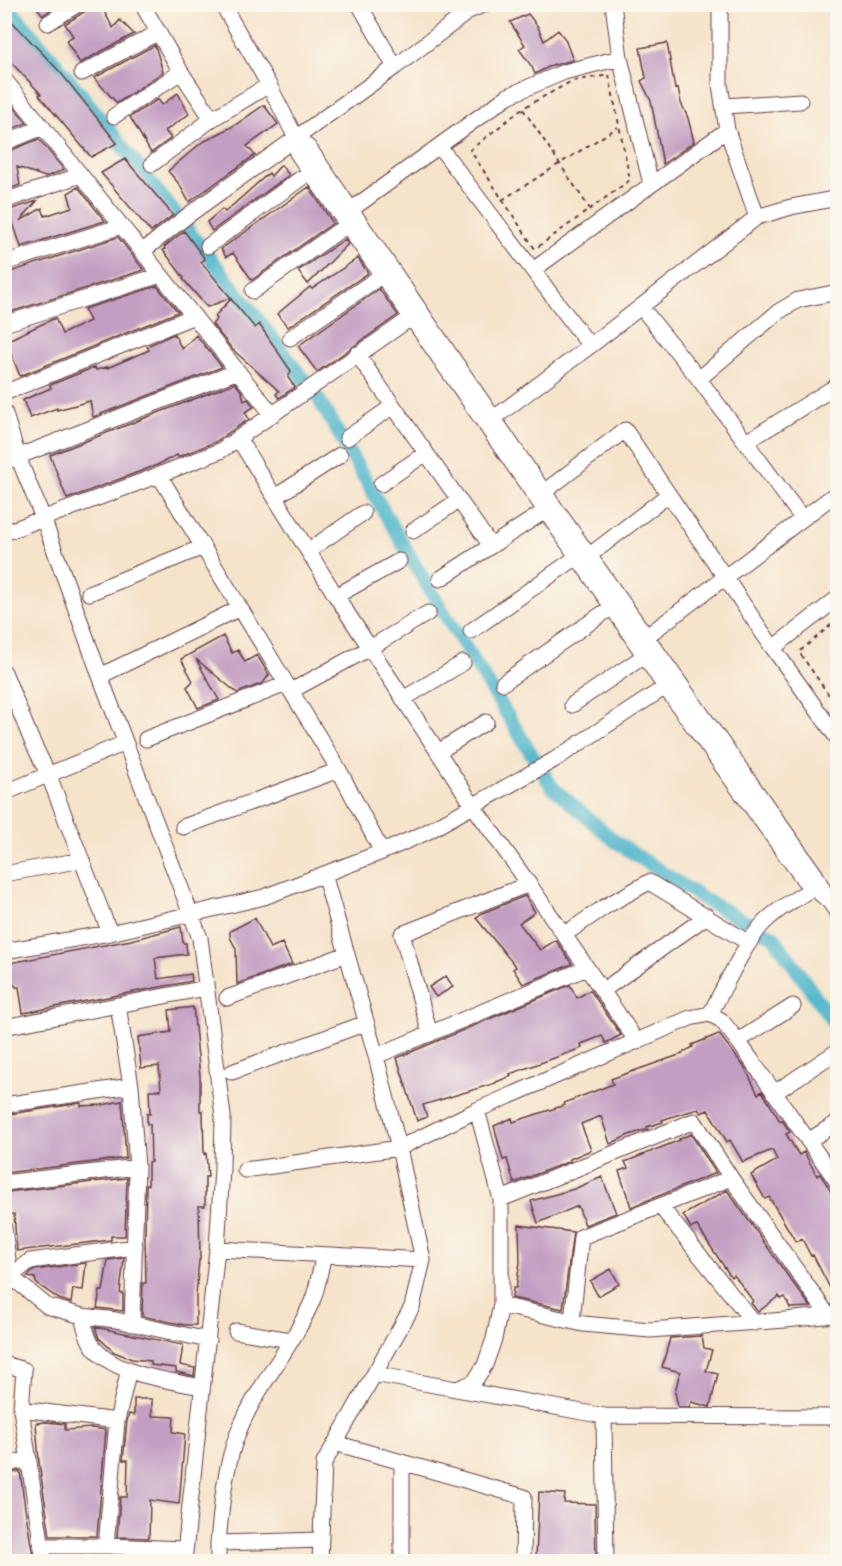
<svg xmlns="http://www.w3.org/2000/svg" width="842" height="1566" viewBox="0 0 842 1566" font-family="Delius,sans-serif">
<rect width="100%" height="100%" fill="#fbf7ec"/>
<filter id="ink" filterUnits="userSpaceOnUse"><feTurbulence type="fractalNoise" baseFrequency=".0167" numOctaves="2"/><feDisplacementMap in="SourceGraphic" scale="12" xChannelSelector="R" yChannelSelector="G"/><feConvolveMatrix kernelMatrix="1 2 1 2 8 2 1 2 1" color-interpolation-filters="sRGB"/></filter>
<filter id="wash" filterUnits="userSpaceOnUse"><feTurbulence type="fractalNoise" baseFrequency=".008" numOctaves="4" result="noise"/><feDisplacementMap in="SourceGraphic" scale="24" xChannelSelector="R" yChannelSelector="G"/><feGaussianBlur stdDeviation="1.35" result="paint"/><feColorMatrix in="noise" values="0 0 0 0 0 0 0 0 0 0 0 0 0 0 0 0 0 1.4 0 .05"/><feComposite in="paint" operator="in"/></filter>
<g filter="url(#wash)">
<rect width="100%" height="100%" fill="#f5e3ca"/>
<g fill="none" stroke-linecap="round" stroke-linejoin="round">
<path stroke="#4db5cb" stroke-width="14" d="M6,4L81,94L258,319L319,400L428,587L552,787L616,842L705,900L774,937L838,1029"/>
</g>
<g id="blocks">
<path fill="#c29fc2" d="M34,4H59L43,15Z
M88,4H100L113,28L120,20L134,34L80,63L66,41L73,36L65,24L84,12Z
M4,13L61,73L117,143L91,157L39,95L41,94L4,55L9,48L4,43Z
M528,14L538,27L544,41L558,30L565,39L573,60L555,65L554,64L535,74L532,67L519,49L525,45L510,22Z
M667,43L675,89L678,88L681,103L688,118L694,142L663,164L651,101L641,81L646,78L640,48Z
M155,45L163,72L117,103L94,78Z
M178,93L189,114L165,131L171,138L151,153L130,117L158,99L162,105Z
M4,95L27,123L4,132Z
M264,105L278,124L247,146L255,155L189,202L179,184L168,171L201,143L235,125Z
M39,139L64,170L45,177L17,167L20,185L4,191V153Z
M125,159L173,215L151,232L101,173Z
M281,165L289,175L212,231L207,222L222,209L225,212L269,173L271,176Z
M78,187L105,221L21,247L9,210L37,201L20,221L42,208L45,216L72,207L68,193Z
M309,187L333,223L252,280L233,253L226,257L221,249Z
M184,231L205,259L201,262L231,298L207,307L183,279L184,278L163,250L165,249L164,247Z
M118,237L144,270L4,314V274Z
M345,239L348,244L308,284L298,271Z
M358,258L368,273L288,327L277,314L310,287L312,289Z
M157,286L178,312L20,376L6,341L55,318L62,334L90,321L84,309Z
M379,289L398,315L317,372L298,346Z
M231,299L255,328L259,324L291,371L288,378L295,387L279,398L276,394L279,391L232,349L212,324L217,319L215,316Z
M174,334L182,349L196,335L222,367L93,417L90,401L57,410V408L30,418L23,400L51,388L50,385L95,367L96,370L107,367V368L149,350L147,346Z
M235,383L242,392L244,401L248,399L254,407L245,412L249,419L215,442L178,457L177,455L157,465L67,499L50,455Z
M223,636L232,653L238,650L245,662L257,655L269,675L263,683L237,693L196,659L219,700L198,708L187,687L193,681L181,659Z
M525,896L535,912L519,923L540,950L556,940L572,964L523,984L513,969L516,967L476,918L482,913Z
M255,918L270,948L282,943L292,964L237,984L236,949L230,937V931Z
M181,927L183,943H186L187,954L155,958L158,979L191,974L192,981L23,1013L19,987H16L15,985L4,987V964L131,940Z
M446,976L453,987L436,997L429,987Z
M570,985L577,998L590,990L621,1035L606,1043L602,1036L581,1044L582,1048L510,1074L511,1076L496,1082V1083L423,1105L427,1117L417,1121L397,1058Z
M193,1007L200,1077V1111H203L204,1154L206,1153L208,1177H205V1206H199L200,1260H199L196,1296V1325H185L142,1316L143,1283H146L145,1236L146,1185H148V1162H151L150,1124H147V1114H150L149,1090H161L159,1066L141,1068L138,1037L171,1032L169,1010Z
M719,1034L745,1068L758,1094L762,1091L780,1121L782,1120L790,1132L786,1134L799,1155L804,1152L817,1176L820,1174L829,1188L837,1205V1284L830,1288L813,1255L811,1256L802,1239L796,1242L769,1197L765,1199L751,1175L777,1160L772,1150L743,1162L730,1140L727,1142L708,1110L701,1113L698,1109L677,1115L662,1120L663,1122L647,1127L648,1129L629,1135L610,1144L601,1116L581,1124L591,1150L570,1159V1161L514,1183L507,1159L503,1160L494,1126L512,1118L513,1122L565,1105L564,1103L613,1084L611,1079L679,1055L693,1047L692,1045Z
M122,1101L126,1158L5,1173L4,1115L81,1103V1106L102,1105Z
M691,1134L716,1173L631,1207L619,1171L628,1168L625,1162L680,1140L679,1139Z
M602,1177L616,1213L585,1225L578,1206L538,1223L531,1201L574,1189Z
M127,1178L125,1236H111V1240L17,1251L14,1214L8,1215L5,1195L7,1194V1192Z
M727,1190L790,1279L811,1307L790,1308L785,1297L781,1299L779,1296L758,1312L751,1303L753,1301L734,1275L731,1277L697,1226L691,1228L683,1215Z
M519,1225L573,1232L563,1309L512,1298L513,1288H516L520,1262Z
M124,1258L120,1293L123,1294V1311L97,1308L100,1291H103L108,1260Z
M86,1263L83,1290L73,1289L71,1303L59,1299L36,1283L35,1278L27,1277L34,1270Z
M611,1269L619,1284L598,1296L590,1281Z
M95,1327L183,1345L180,1365L195,1368L194,1376L176,1372V1368L151,1365V1361L132,1359L114,1352L99,1338Z
M702,1336L704,1348L712,1350L706,1371L718,1374L710,1407L691,1402L689,1407H678L675,1392L680,1372L662,1367L670,1338Z
M134,1399H152V1416L174,1417L173,1432L185,1434L179,1504L150,1500L149,1538L117,1537L120,1497H127L128,1460H123L127,1421L129,1414L134,1415Z
M46,1422L65,1424V1430L92,1428L106,1430L97,1536H50L39,1462L36,1423Z
M20,1471L25,1508L34,1562H11V1559L4,1560V1475Z
M539,1492L565,1494L564,1503L595,1504L596,1562H545L536,1558Z"/>
</g>
</g>
<g filter="url(#ink)">
<use href="#blocks" fill-opacity="0" stroke="#643c43" stroke-width="1.5"/>
<g fill="none" stroke-linecap="round" stroke-linejoin="round">
<g stroke="#643c43" stroke-width="17">
<path id="minor" d="M142,4L181,72L212,119
M222,4L269,85L296,138L297,153L612,607L665,687L804,880L829,901
M359,4L395,67
M720,4V84L727,130L757,217
M469,11L485,4
M48,23L78,4
M620,58L651,184
M82,73L159,32
M4,79L272,414
M724,106L800,101
M114,116L181,72
M296,138L309,148L544,492L815,874L829,901L838,914
M4,143L43,127
M439,146L590,346L757,217L791,207L838,198
M152,164L212,119L269,85
M4,201L81,175
M352,209L508,96L564,72L620,58L613,4
M208,246L311,171
M143,251L187,216L395,67L469,11L467,4
M4,263L122,226
M533,270L727,130
M253,291L347,225
M641,307L699,379L778,312L798,300L838,292
M4,324L161,275
M290,338L381,276
M357,354L491,546
M699,379L802,518
M4,393L194,316
M4,411L18,457L43,518L100,676L200,938L223,1116L222,1168L217,1249L184,1562
M494,418L590,346
M238,438L336,596
M347,438L393,406
M746,442L838,385
M4,462L238,371
M159,475L220,451L411,318
M381,484L426,453
M544,492L625,430L773,648L838,739
M275,497L340,455
M413,531L459,500
M4,533L159,475L339,770
M308,551L363,513
M590,555L668,495
M399,561L336,596L474,807L529,884
M440,579L545,511
M89,593L203,547
M471,631L577,557
M647,636L838,492
M773,648L838,598
M4,672L31,739L49,776L110,933
M100,676L240,608
M503,683L612,607
M291,691L370,648L428,613
M403,699L463,663
M572,705L644,656
M146,739L286,684
M438,752L486,722
M4,793L125,743
M183,827L339,770L382,852
M4,874L82,860
M565,934L606,906L649,882L749,943
M4,951L110,933L264,897L382,852L425,833L554,760L673,682
M602,991L707,916
M227,998L347,954
M118,1005L131,1086L137,1167L132,1324
M710,1014C726,985 740,952 761,926C775,910 796,899 813,888
M4,1027L206,988
M430,1034L402,934L529,884L587,968
M738,1041L793,1006
M376,1056L587,968L637,1042
M232,1072L366,1023
M774,1093L836,1052
M4,1105L131,1086
M808,1141L838,1122
M245,1170L399,1148L376,1056L324,874
M4,1183L137,1167
M501,1199L694,1121L731,1178
M661,1207L754,1323
M4,1228L10,1276
M217,1249L423,1260L399,1148L477,1110L690,1018L710,1014L721,1020L738,1041L838,1183
M4,1274L10,1276L47,1306L82,1316L116,1320L208,1340
M4,1282L30,1261L135,1247
M501,1305L583,1324L650,1330L785,1320L834,1315
M82,1316C84,1325 86,1334 91,1343C110,1375 168,1380 202,1387
M572,1321L581,1237L731,1178L828,1315
M236,1331L291,1340
M4,1364L24,1370L21,1409L44,1562
M374,1374L604,1416
M457,1389L474,1382L485,1365L494,1339L501,1305V1199L477,1110
M21,1409L117,1421
M335,1443L524,1497L523,1562
M4,1465L29,1459
M218,1543C221,1510 224,1476 234,1444C251,1391 292,1350 313,1299C318,1286 320,1269 324,1255
M43,1546H106L185,1549
M106,1546L117,1421L129,1369
M218,1562V1543L321,1540
M320,1562L324,1463L412,1307L423,1260
M402,1562V1462
M606,1562L604,1416L838,1417"/>
</g>
<path stroke="#643c43" stroke-width="2" stroke-dasharray="4.5 4.5" stroke-linecap="butt" d="M609,75L630,180L535,249L470,150L523,108L572,81Z
M523,109L590,209
M502,200L618,127
M838,619L799,652L838,708"/>
<use href="#minor" stroke="#fff" stroke-width="15"/>
</g>
</g>
<rect width="842" height="1566" fill="none" stroke="#fbf7ec" stroke-width="24"/>
</svg>
